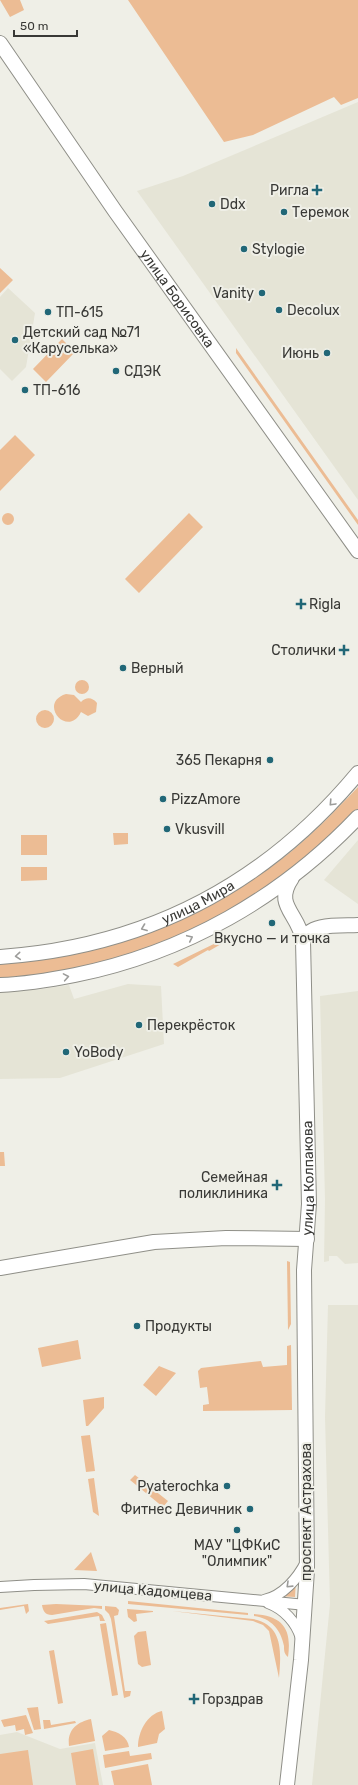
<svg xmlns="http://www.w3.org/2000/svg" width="358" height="1785" viewBox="0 0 358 1785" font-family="Rubik,sans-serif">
<rect width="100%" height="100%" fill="#efefe7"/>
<path fill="#e5e4d6" d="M358,102V500L137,191L183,176Z
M8,288L35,313L26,367L12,381L0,369V297Z
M358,840V904L324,880Z
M128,984L161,986L164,1044L60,1078L0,1079V990H35L69,985L74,999Z
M358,991V1263L345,1264L337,1256H329V1261L324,1262L325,1199L320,996Z
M328,1305H358V1785H312L330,1604L325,1417Z
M17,1732L60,1749L95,1743L103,1785H0V1735Z"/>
<path fill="#ecbc94" d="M0,0H20L24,10L10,17Z
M128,0H358V98L341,105L334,97L253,135L224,142Z
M0,268L13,280L0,293Z
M62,339L75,352L46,382L33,369Z
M236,348L358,520V525L236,353Z
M15,435L35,455L0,491V450Z
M2 519a6 6 0 1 1 12 0a6 6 0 1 1-12 0Z
M189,513L203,527L139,593L125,579Z
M75 687a7 7 0 1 1 14 0a7 7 0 1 1-14 0Z
M66,694L74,695L81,702C86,697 92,697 97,703L96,712L88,716L81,712C68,739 37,703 66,694Z
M36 719a9 9 0 1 1 18 0a9 9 0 1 1-18 0Z
M358,787V810L327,840L299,864L241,905L167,942L107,963L46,974L0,978V963C97,957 188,924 268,869C302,846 330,816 358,787Z
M113,833H128V844L114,845Z
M21,835H47V855H21Z
M21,867H47V880L21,881Z
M226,938L223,943L209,951L208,950L178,967L173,964Z
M0,1152H4L5,1166H0Z
M287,1261L290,1262V1264L291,1324L288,1330Z
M78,1340L81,1359L42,1367L38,1348Z
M291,1345L292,1410L203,1411V1405L209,1404L207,1387L200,1388L198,1371L201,1368L261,1361L263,1367L287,1365V1346Z
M159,1366L176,1373L156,1396L143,1385Z
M104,1397V1408L88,1426H86L83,1400Z
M90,1435L95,1471L86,1472L81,1436Z
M135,1475L168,1501L163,1507L130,1480Z
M94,1478L99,1516L93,1512L88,1479Z
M91,1552L97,1571L74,1570Z
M296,1580L295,1597L278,1596Z
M128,1601L248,1613V1615L128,1604Z
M28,1604L29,1611L26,1614L24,1606L0,1610V1608Z
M56,1604L102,1606V1609L94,1608L52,1615C45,1615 43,1611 42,1605Z
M105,1606L116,1607L119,1610L118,1615L114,1616L125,1691H131L130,1696L124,1698L111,1619L109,1614L105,1610Z
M127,1609L153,1611V1612L136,1614L137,1621L134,1622L128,1617Z
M172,1611L253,1619C284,1625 281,1653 279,1678L269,1631L263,1625L253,1621Z
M97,1612L102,1615L105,1621H100L99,1616L48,1624L44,1621Z
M254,1614C283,1616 292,1629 288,1657C284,1654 284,1650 284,1646C281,1630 271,1618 254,1616Z
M106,1623L118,1695L112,1696L100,1624Z
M146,1631L151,1665L142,1667L138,1664L134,1636L138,1632Z
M54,1650L63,1703L58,1704L49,1651Z
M38,1707L41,1729L34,1730L27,1708Z
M162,1711L165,1729L159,1734L157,1743L138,1747C138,1732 147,1714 162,1711Z
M26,1715L33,1733L25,1735L24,1729L16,1731L15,1725L4,1727L1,1720Z
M91,1719L95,1741L69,1746C67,1730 77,1722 91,1719Z
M43,1720H50L51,1725L75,1721L76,1723L44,1729Z
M109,1730C118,1732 128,1737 129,1747L105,1751L102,1736Z
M93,1749L99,1785H76L71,1753Z
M28,1750L33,1785H0V1754Z
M129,1751L130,1756L151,1753L152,1759L105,1768L103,1755Z
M148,1764L152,1785H114L111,1771Z"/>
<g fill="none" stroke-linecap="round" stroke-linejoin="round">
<g stroke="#8f8f88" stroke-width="12">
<path id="street" d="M0,1587L34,1585L84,1584L306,1605
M264,1600C283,1596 298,1578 306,1562
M268,1603C284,1609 296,1622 301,1638"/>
</g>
<g stroke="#8f8f88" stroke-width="16">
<g id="secondary">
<path id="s1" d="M0,43L115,211L358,551"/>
<path d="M292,878C273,906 299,913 303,941"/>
<path id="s2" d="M0,957C145,947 265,885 358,773"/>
<path d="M0,985C25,984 50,980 75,975C184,953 281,898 358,817"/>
<path d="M0,1268L154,1242L226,1238L307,1239"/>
<path id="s3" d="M287,1785L301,1660L307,1570L304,1270L309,1204L303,941C309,922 342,926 358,925"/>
</g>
</g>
<use href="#street" stroke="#fff" stroke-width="10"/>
<use href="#secondary" stroke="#fff" stroke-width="14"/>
</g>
<defs><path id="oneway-chevron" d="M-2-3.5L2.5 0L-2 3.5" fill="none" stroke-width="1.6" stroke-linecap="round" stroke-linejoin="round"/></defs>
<g stroke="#9c9c9a">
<use href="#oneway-chevron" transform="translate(332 803) rotate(133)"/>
<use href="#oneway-chevron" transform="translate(144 928) rotate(159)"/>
<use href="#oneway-chevron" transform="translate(190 938) rotate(-25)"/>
<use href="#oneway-chevron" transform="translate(18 956) rotate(175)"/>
<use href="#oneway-chevron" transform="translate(66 977) rotate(-10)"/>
<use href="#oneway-chevron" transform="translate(289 1585) rotate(136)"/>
</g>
<g fill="#216777" stroke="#efefe7" stroke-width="1.5">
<path d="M315 184h4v4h4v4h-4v4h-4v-4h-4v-4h4z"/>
<circle cx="212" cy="204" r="4"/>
<circle cx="284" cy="212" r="4"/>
<circle cx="244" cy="249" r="4"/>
<circle cx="262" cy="293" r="4"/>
<circle cx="279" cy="310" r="4"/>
<circle cx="48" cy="312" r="4"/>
<circle cx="15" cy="340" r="4"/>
<circle cx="327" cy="353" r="4"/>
<circle cx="116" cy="371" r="4"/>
<circle cx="25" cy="390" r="4"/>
<path d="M299 598h4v4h4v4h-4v4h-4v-4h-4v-4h4z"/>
<path d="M342 644h4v4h4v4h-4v4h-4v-4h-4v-4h4z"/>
<circle cx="123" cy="668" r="4"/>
<circle cx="270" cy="760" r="4"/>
<circle cx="163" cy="799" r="4"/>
<circle cx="167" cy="829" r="4"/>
<circle cx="272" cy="923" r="4"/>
<circle cx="139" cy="1025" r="4"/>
<circle cx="66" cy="1052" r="4"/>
<path d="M275 1179h4v4h4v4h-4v4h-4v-4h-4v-4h4z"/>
<circle cx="137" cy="1326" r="4"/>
<circle cx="227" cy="1486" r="4"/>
<circle cx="250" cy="1509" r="4"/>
<circle cx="237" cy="1530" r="4"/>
<path d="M192 1693h4v4h4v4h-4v4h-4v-4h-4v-4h4z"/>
</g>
<g text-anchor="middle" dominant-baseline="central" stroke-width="4" stroke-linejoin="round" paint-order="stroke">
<g font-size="14" fill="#393936" stroke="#efefe7" text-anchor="start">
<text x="309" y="190" text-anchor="end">Ригла</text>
<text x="220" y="204">Ddx</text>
<text x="292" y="212">Теремок</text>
<text x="252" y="249">Stylogie</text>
<text x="254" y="293" text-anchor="end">Vanity</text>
<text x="287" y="310">Decolux</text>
<text x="56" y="312">ТП-615</text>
<text x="23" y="332">Детский сад №71<tspan x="23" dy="16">«Каруселька»</tspan></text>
<text x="319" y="353" text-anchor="end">Июнь</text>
<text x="124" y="371">СДЭК</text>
<text x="33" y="390">ТП-616</text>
<text x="309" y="604">Rigla</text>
<text x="336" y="650" text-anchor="end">Столички</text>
<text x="131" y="668">Верный</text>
<text x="262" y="760" text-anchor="end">365 Пекарня</text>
<text x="171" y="799">PizzAmore</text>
<text x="175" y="829">Vkusvill</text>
<text x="272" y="938" text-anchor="middle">Вкусно — и точка</text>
<text x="147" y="1025">Перекрёсток</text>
<text x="74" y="1052">YoBody</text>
<text x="268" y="1177" text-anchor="end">Семейная<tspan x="268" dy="16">поликлиника</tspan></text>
<text x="145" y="1326">Продукты</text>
<text x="219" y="1486" text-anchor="end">Pyaterochka</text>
<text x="242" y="1509" text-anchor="end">Фитнес Девичник</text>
<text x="237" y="1545" text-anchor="middle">МАУ "ЦФКиС<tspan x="237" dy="16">"Олимпик"</tspan></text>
<text x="202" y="1699">Горздрав</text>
</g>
<g font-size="14" fill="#393936" stroke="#efefe7">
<text stroke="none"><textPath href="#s1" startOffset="311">улица Борисовка</textPath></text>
<text stroke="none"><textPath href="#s2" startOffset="207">улица Мира</textPath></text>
<text stroke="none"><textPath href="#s3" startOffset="608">улица Колпакова</textPath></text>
<text transform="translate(306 1512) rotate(-90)">проспект Астрахова</text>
<text transform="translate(153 1591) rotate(5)">улица Кадомцева</text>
</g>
</g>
<path d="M14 30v6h63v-6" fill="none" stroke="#393936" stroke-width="2"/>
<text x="20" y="30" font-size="12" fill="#393936" stroke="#efefe7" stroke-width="3" paint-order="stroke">50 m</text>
</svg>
